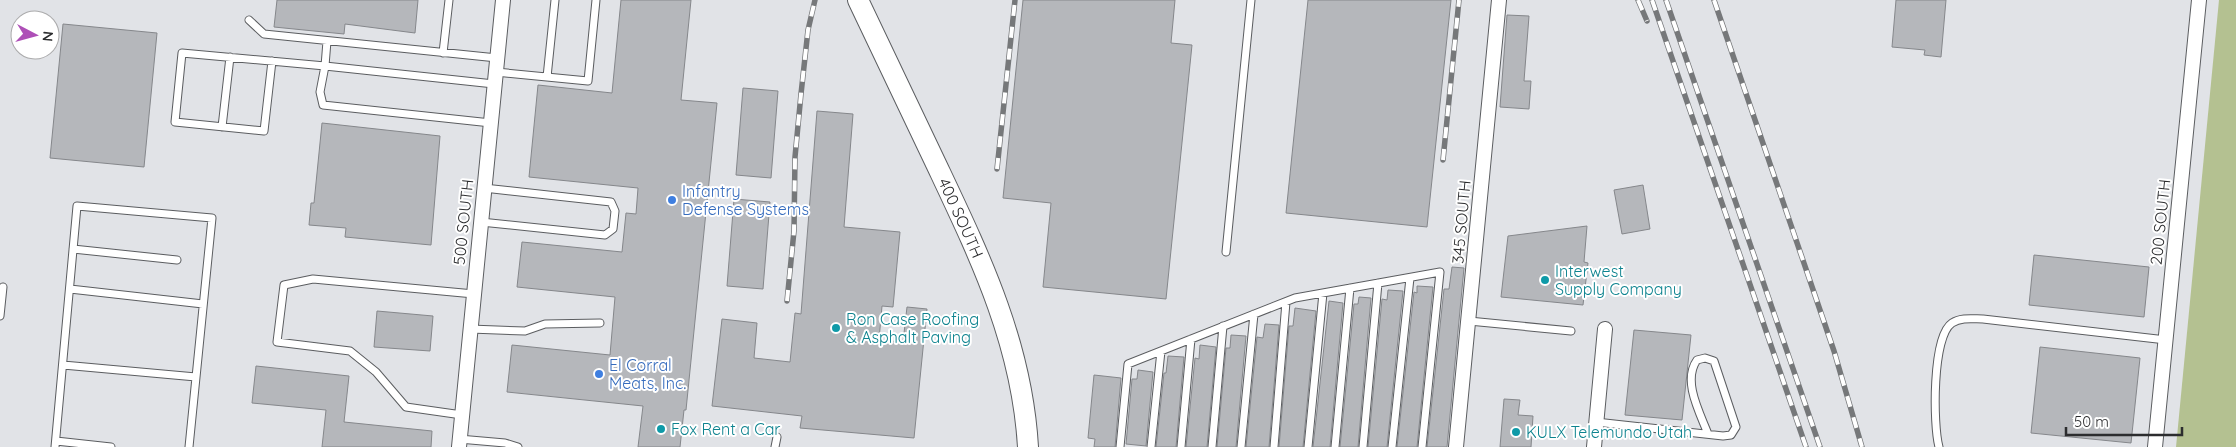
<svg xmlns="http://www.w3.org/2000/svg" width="2236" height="447" viewBox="0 0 2236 447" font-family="Quicksand,sans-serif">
<rect width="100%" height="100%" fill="#e1e3e7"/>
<path fill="#b4c191" d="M2219,0H2236V447H2176Z"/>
<path fill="#b5b7bb" stroke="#85878b" d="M277,0H418L415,33L345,24L344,34L274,27Z
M621,0H691L681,100L717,103L686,410H684L680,447H638L643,406L507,392L512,345L610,355L615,297L517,287L522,242L622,252L626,213L636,214L638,188L529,177L538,85L612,93Z
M1023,0H1175L1171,43L1192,45L1166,299L1043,287L1051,203L1003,198Z
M1308,0H1451L1427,227L1286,213Z
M1896,0H1946L1941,57L1924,55L1925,50L1892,47Z
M1507,15L1529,16L1524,81H1531L1529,109L1500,107Z
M63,24L157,33L144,167L50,158Z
M743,88L778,91L771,178L736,175Z
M817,111L853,114L844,227L900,232L893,307L882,306L879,340L903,342L907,307L927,309L914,438L800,428L802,416L712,406L722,319L757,323L754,358L790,362L795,313L801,314Z
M322,123L440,136L431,245L345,237L346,228L309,225L311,203H314Z
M1643,185L1650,229L1622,234L1614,190Z
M734,199L770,202L763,289L727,286Z
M1587,226L1584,262L1588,263L1583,305L1501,297L1508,236Z
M2034,255L2149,267L2144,317L2029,305Z
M1452,267L1464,268L1447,447H1427L1444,289H1449Z
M1417,286L1433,287L1417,447H1397L1414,292L1417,293Z
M1388,290L1403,291L1387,447H1368L1382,299L1387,300Z
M1359,297L1371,298L1358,447H1340L1354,304H1358Z
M1329,301L1343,303L1330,447H1313Z
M1295,308L1316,311L1303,447H1279L1289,326H1293Z
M377,311L433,316L430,351L374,347Z
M1265,324L1279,325L1269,447H1246L1257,337L1263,338Z
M1634,330L1691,335L1682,420L1625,415Z
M1231,335L1246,336L1236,447H1217L1226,348H1230Z
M1200,345L1216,347L1207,447H1186L1195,358L1199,359Z
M2040,347L2140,358L2131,443L2031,433Z
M1168,356L1184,357L1176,447H1156L1164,373H1166Z
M256,366L349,376L344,422L432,431L431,447H322L326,410L252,403Z
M1138,370L1153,372L1146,446L1126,444L1132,379H1137Z
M1094,375L1121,378L1115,447H1094L1095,439L1088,438Z
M1504,399L1520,400L1518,415L1533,416L1531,447H1500Z"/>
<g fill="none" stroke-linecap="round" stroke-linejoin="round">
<g stroke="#5b5d60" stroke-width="9">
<path id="lane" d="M249,20L264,34L497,58
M443,53L449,0
M272,61L264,131L175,122L182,53L325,66L327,41
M496,72L588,81L596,0
M547,77L555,0
M491,123L323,105L320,92L325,66L494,84
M222,127L230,57
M481,222L605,235L613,229L615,211L611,202L484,188
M73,249L177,260
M1226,252L1251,0
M70,289L203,304
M0,316L3,287
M1469,321L1571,331
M470,329L525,331L545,324L600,323
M63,365L196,377
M462,415L406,407L376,372L350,351L277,342L284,285L313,279L474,294
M1596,422L1723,436L1731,435L1736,427L1714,361L1705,358L1697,360C1682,381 1700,413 1708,434
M459,439L505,443L518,447
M56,441L111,447
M55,447L77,206L212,218L189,447
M775,447L777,437
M1120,447L1128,364L1295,298L1440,272L1422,447
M1151,447L1161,351
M1181,447L1191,339
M1212,447L1223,326
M1241,447L1254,314
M1274,447L1286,302
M1308,447L1323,293
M1335,447L1350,288
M1363,447L1378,283
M1392,447L1410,278
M1939,447C1933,425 1932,336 1952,323C1961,317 1973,319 1983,319L2166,340"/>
</g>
<g stroke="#5b5d60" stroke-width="16">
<path id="street" d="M459,447L503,0
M1456,447L1499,0
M1594,447L1605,329
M2155,447L2199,0"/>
</g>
<g stroke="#5b5d60" stroke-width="22">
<g id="secondary">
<path id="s1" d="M858,0C885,56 911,112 938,168C981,259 1022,344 1028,447"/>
</g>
</g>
<use href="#lane" stroke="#fff" stroke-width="7"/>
<use href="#street" stroke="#fff" stroke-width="14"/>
<use href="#secondary" stroke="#fff" stroke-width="20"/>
<g stroke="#76787a" stroke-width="5.5">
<path id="rail" d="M1638,0L1647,21
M1652,0L1806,447
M1666,0L1820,447
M1714,0L1834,351L1862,447
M1443,160L1459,0
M997,169L1015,0
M787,301L794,231L795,157L801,94L808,30L815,0"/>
</g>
<use href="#rail" stroke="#fff" stroke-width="4" stroke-dasharray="11" stroke-linecap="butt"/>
</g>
<g fill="#3f7fe0" stroke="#fff" stroke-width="2">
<circle cx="672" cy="200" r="5"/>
<circle cx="599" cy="374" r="5"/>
</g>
<g fill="#0f9aa8" stroke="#fff" stroke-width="2">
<circle cx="1545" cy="280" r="5"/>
<circle cx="836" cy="328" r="5"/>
<circle cx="661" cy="429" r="5"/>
<circle cx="1516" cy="432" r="5"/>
</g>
<g text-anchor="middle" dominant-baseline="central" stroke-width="4" stroke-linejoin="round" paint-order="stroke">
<g font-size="16" fill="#366cbe" stroke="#fff" text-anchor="start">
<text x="682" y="191">Infantry<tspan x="682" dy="18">Defense Systems</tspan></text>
<text x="609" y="365">El Corral<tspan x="609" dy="18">Meats, Inc.</tspan></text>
</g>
<g font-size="16" fill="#2c2d2f" stroke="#fff">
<text stroke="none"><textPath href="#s1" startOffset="241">400 SOUTH</textPath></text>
<text transform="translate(463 222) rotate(-84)">500 SOUTH</text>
<text transform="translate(1461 222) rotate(-85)">345 SOUTH</text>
<text transform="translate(2160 222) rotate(-84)">200 SOUTH</text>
</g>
<g font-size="16" fill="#0d838f" stroke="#fff" text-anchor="start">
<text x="1555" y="271">Interwest<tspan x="1555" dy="18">Supply Company</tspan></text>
<text x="846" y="319">Ron Case Roofing<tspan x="846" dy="18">&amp; Asphalt Paving</tspan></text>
<text x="671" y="429">Fox Rent a Car</text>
<text x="1526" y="432">KULX Telemundo Utah</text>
</g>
</g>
<g transform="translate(35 35) rotate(96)"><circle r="24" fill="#ffffff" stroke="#ababac"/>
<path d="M0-4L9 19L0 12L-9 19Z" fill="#ae4fb7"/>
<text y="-8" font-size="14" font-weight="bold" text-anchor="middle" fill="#2c2d2f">N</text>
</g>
<path d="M2066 427v8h116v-8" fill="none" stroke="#2c2d2f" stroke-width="2.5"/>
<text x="2074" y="427" font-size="15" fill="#2c2d2f" stroke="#ffffff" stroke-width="4" paint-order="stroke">50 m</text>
</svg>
